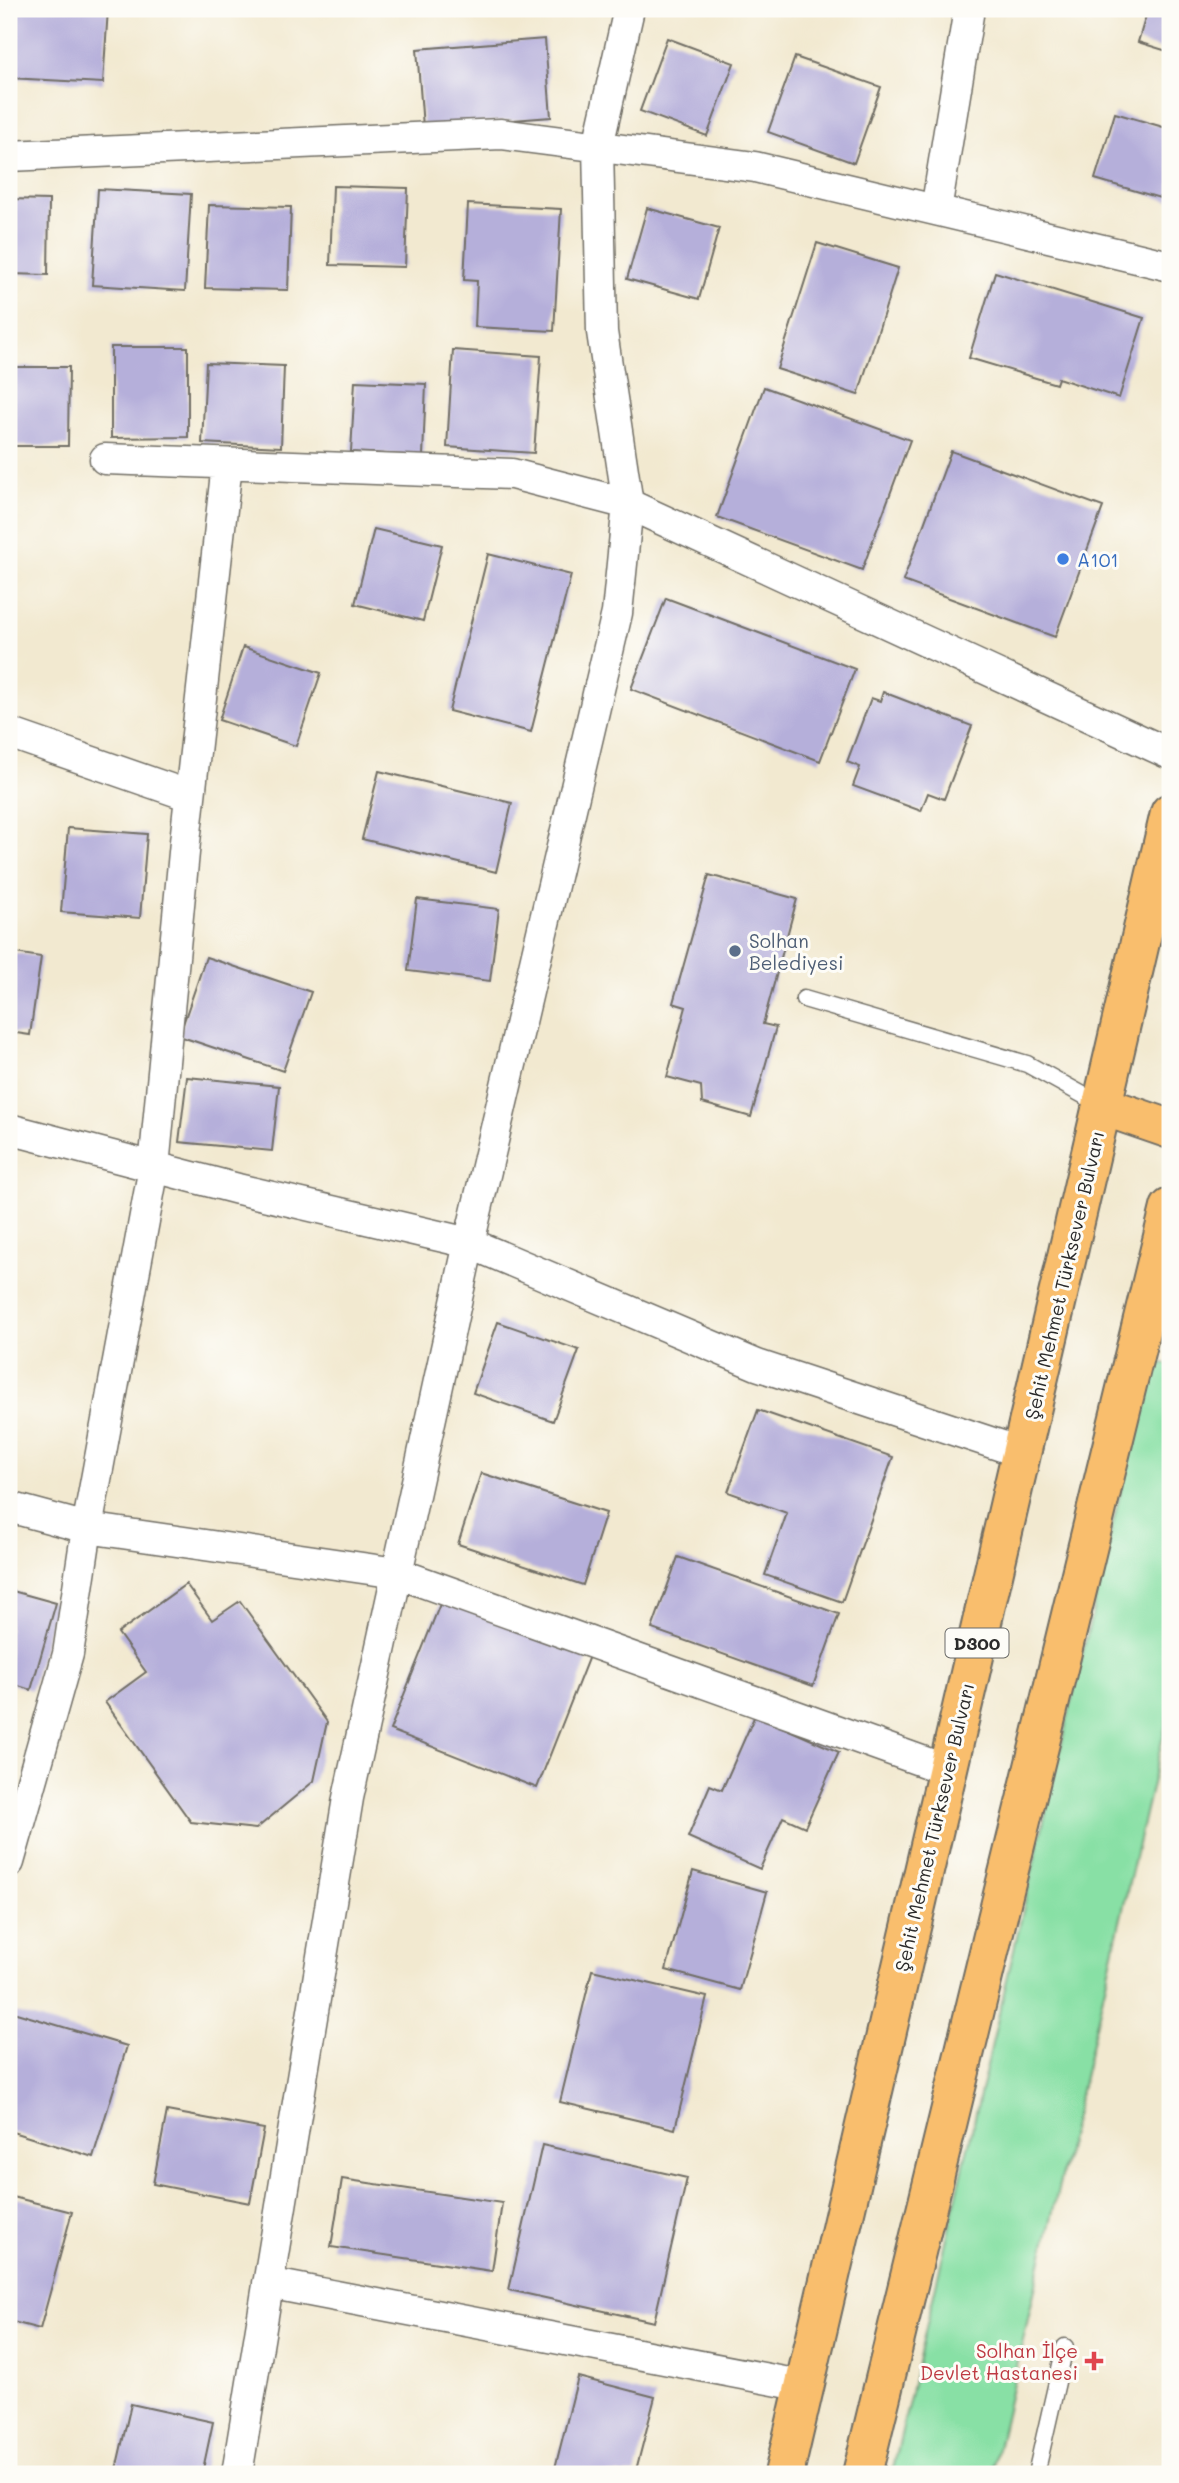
<svg xmlns="http://www.w3.org/2000/svg" width="1179" height="2483" viewBox="0 0 1179 2483" font-family="Mali,sans-serif">
<rect width="100%" height="100%" fill="#fdfcf7"/>
<filter id="ink" filterUnits="userSpaceOnUse"><feTurbulence type="fractalNoise" baseFrequency=".0143" numOctaves="2"/><feDisplacementMap in="SourceGraphic" scale="14" xChannelSelector="R" yChannelSelector="G"/><feConvolveMatrix kernelMatrix="1 2 1 2 8 2 1 2 1" color-interpolation-filters="sRGB"/></filter>
<filter id="wash" filterUnits="userSpaceOnUse"><feTurbulence type="fractalNoise" baseFrequency=".00686" numOctaves="4" result="noise"/><feDisplacementMap in="SourceGraphic" scale="28" xChannelSelector="R" yChannelSelector="G"/><feGaussianBlur stdDeviation="1.57" result="paint"/><feColorMatrix in="noise" values="0 0 0 0 0 0 0 0 0 0 0 0 0 0 0 0 0 1.4 0 .05"/><feComposite in="paint" operator="in"/></filter>
<g filter="url(#wash)">
<rect width="100%" height="100%" fill="#f2e9d0"/>
<path fill="#88e0a5" stroke="#5a8668" stroke-width="2" d="M1151,1360L1170,1365V1706L992,2474H892Z"/>
<g id="blocks">
<path fill="#b5afda" d="M9,9H108L103,83L9,78Z
M1148,9H1170V52L1138,42Z
M667,38L734,63L707,136L640,111Z
M545,39L551,117L423,127L417,49Z
M795,57L881,87L854,163L768,132Z
M1115,113L1170,129V201L1095,179Z
M333,186L408,188L405,267L330,265Z
M98,189L191,194L185,291L92,285Z
M9,199L49,200L48,275L9,274Z
M468,204L561,209L554,331L475,327L477,281L464,280Z
M209,205L291,207L288,290L205,288Z
M647,208L719,228L699,299L627,279Z
M817,243L898,268L858,395L777,369Z
M995,272L1144,318L1119,398L1058,378L1056,384L969,358Z
M111,347H188V437L111,438Z
M453,350L541,356L534,453L447,447Z
M206,363L284,366L281,447L202,443Z
M9,367H69L68,446H9Z
M355,381L426,384L423,456L351,452Z
M764,387L910,440L862,570L717,517Z
M951,451L1103,507L1055,637L903,581Z
M374,529L442,545L423,621L355,604Z
M488,554L571,575L531,732L449,711Z
M666,598L855,669L820,761L631,689Z
M243,647L321,673L296,746L219,720Z
M883,692L972,726L944,799L928,793L921,811L853,786L860,767L847,762L871,698L880,701Z
M379,771L512,803L496,872L362,839Z
M68,828L147,834L140,918L61,912Z
M709,875L797,899L763,1024L776,1027L751,1117L702,1103L701,1086L667,1077L686,1007L673,1003Z
M417,899L499,909L490,981L408,971Z
M9,952L41,957L30,1035L9,1032Z
M206,957L311,992L283,1071L179,1036Z
M187,1077L279,1086L272,1151L179,1142Z
M498,1322L579,1350L553,1421L473,1393Z
M758,1410L893,1457L842,1602L765,1575L787,1513L728,1492Z
M481,1473L606,1513L583,1585L458,1544Z
M678,1557L839,1614L813,1686L652,1629Z
M186,1584L212,1620L240,1601L327,1722L314,1781L256,1829L191,1822L105,1702L146,1672L118,1633Z
M9,1590L56,1603L31,1690L9,1683Z
M442,1599L589,1656L537,1788L390,1730Z
M755,1715L839,1752L805,1827L783,1817L760,1869L688,1837L710,1785L722,1790Z
M693,1871L767,1892L740,1990L666,1970Z
M592,1970L707,1997L675,2129L560,2102Z
M13,2012L127,2046L93,2157L9,2131V2026Z
M167,2111L264,2129L250,2203L153,2184Z
M542,2145L687,2178L654,2322L509,2290Z
M342,2179L502,2203L492,2271L331,2247Z
M9,2196L72,2212L40,2329L9,2321Z
M578,2377L655,2397L635,2474H582L555,2468Z
M131,2404L213,2422L202,2474H115Z"/>
</g>
</g>
<g filter="url(#ink)">
<use href="#blocks" fill-opacity="0" stroke="#716e65" stroke-width="2"/>
<g fill="none" stroke-linecap="round" stroke-linejoin="round">
<g stroke="#716e65" stroke-width="19">
<path id="lane" d="M804,999L1027,1064L1103,1106
M1036,2474L1065,2347"/>
</g>
<g stroke="#716e65" stroke-width="33">
<path id="street" d="M9,156L501,134L755,167L1170,266
M936,210L969,9
M105,459L512,474L628,504L1170,754
M9,733L190,796
M9,1129L238,1189L469,1243L757,1365L1023,1453
M9,1507L87,1528L397,1573L947,1770
M9,1862L68,1654L87,1528L154,1167L185,842L227,464
M268,2283L805,2386
M237,2474L348,1798L469,1243L617,613L628,504L602,332L598,146L629,9"/>
</g>
<g stroke="#716e65" stroke-width="42">
<path id="highway" d="M1103,1106L1170,1129
M784,2474L1170,813
M862,2474L1170,1208"/>
</g>
<use href="#lane" stroke="#fff" stroke-width="16"/>
<use href="#street" stroke="#fff" stroke-width="30"/>
<use href="#highway" stroke="#f9be6d" stroke-width="38"/>
</g>
</g>
<circle fill="#3f7fe0" stroke="#fdfcf7" stroke-width="2.5" cx="1063" cy="559" r="7"/>
<circle fill="#5c6f8a" stroke="#fdfcf7" stroke-width="2.5" cx="735" cy="951" r="7"/>
<path fill="#e0444e" stroke="#fdfcf7" stroke-width="2.5" d="M1090.5 2350.5h7v7h7v7h-7v7h-7v-7h-7v-7h7z"/>
<g text-anchor="middle" dominant-baseline="central" stroke-width="6" stroke-linejoin="round" paint-order="stroke">
<rect fill="#fdfcf7" stroke="#6a6a68" stroke-width="2" x="945.5" y="1628.5" width="63" height="29" rx="5"/>
<g font-size="18" font-weight="bold" fill="#2b2b2b">
<text x="977" y="1643">D300</text>
</g>
<g font-size="19" fill="#366cbe" stroke="#fdfcf7" text-anchor="start">
<text x="1077" y="559">A101</text>
</g>
<g font-size="19" fill="#4e5e75" stroke="#fdfcf7" text-anchor="start">
<text x="749" y="940">Solhan<tspan x="749" dy="22">Belediyesi</tspan></text>
</g>
<g font-size="19" fill="#2b2b2b" stroke="#fdfcf7">
<text transform="translate(1064 1275) rotate(-77)">Şehit Mehmet Türksever Bulvarı</text>
<text transform="translate(934 1827) rotate(-77)">Şehit Mehmet Türksever Bulvarı</text>
</g>
<g font-size="19" fill="#be3a42" stroke="#fdfcf7" text-anchor="end">
<text x="1078" y="2350">Solhan İlçe<tspan x="1078" dy="22">Devlet Hastanesi</tspan></text>
</g>
</g>
<rect width="1179" height="2483" fill="none" stroke="#fdfcf7" stroke-width="35"/>
</svg>
